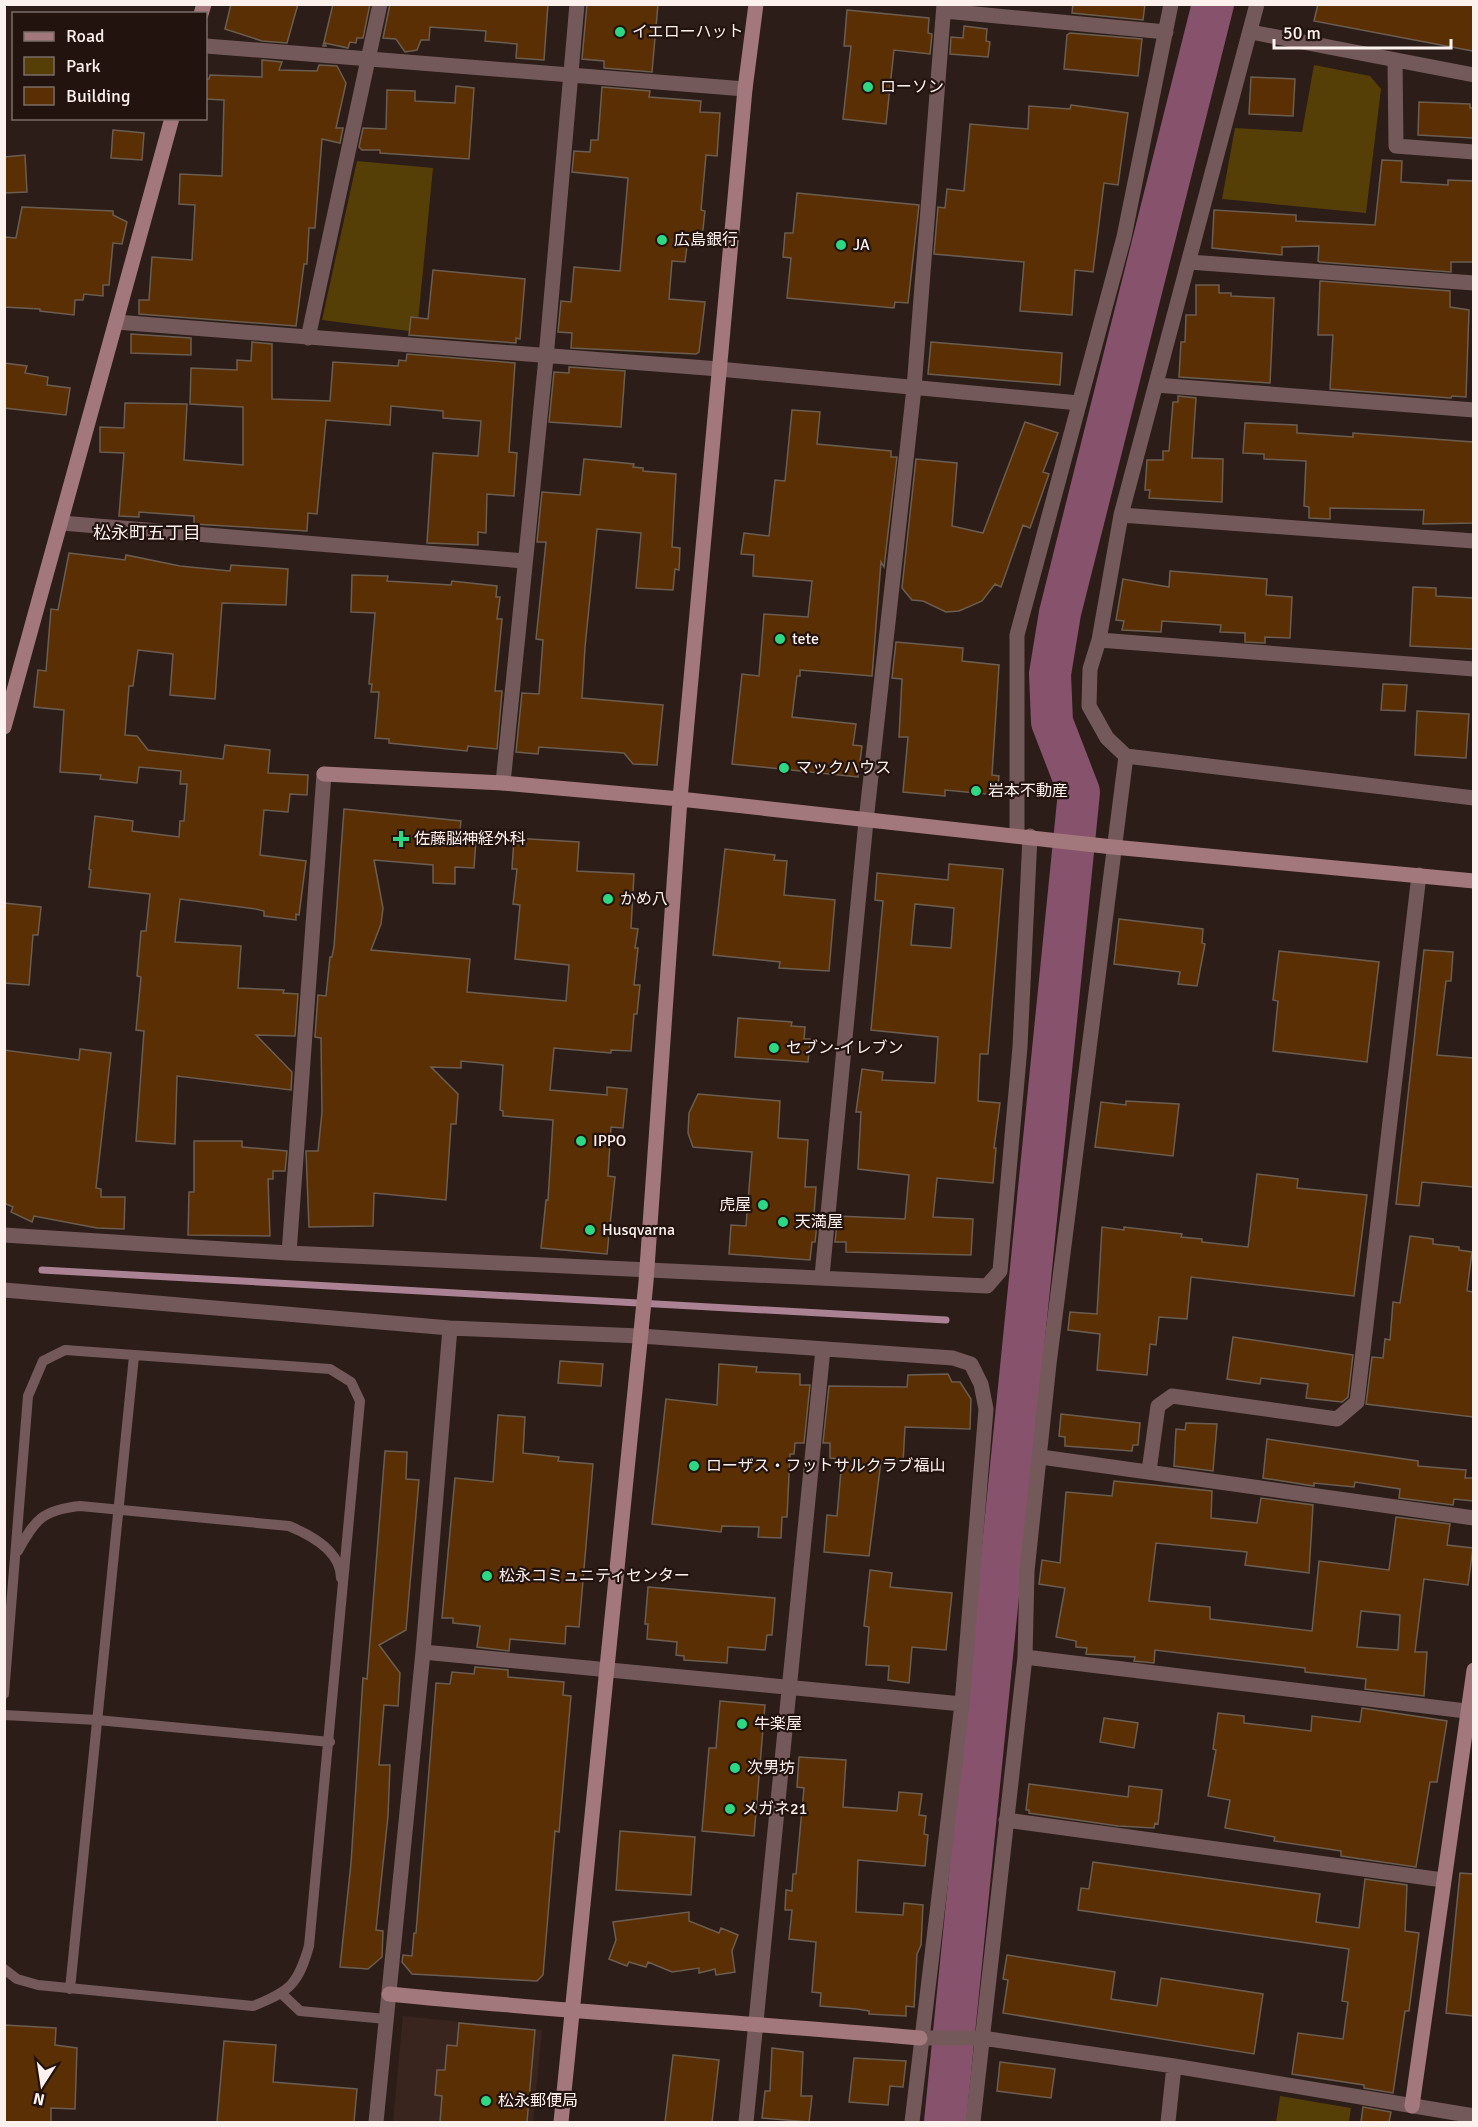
<svg xmlns="http://www.w3.org/2000/svg" width="1478" height="2127" viewBox="0 0 1478 2127" font-family="Signika,'Noto Sans JP',sans-serif">
<rect width="100%" height="100%" fill="#2c1d18"/>
<path fill="#3a241e" d="M403,2016L542,2030L533,2122H393Z"/>
<path fill="#563f06" d="M1314,65L1370,76L1381,89L1366,213L1222,199L1235,128L1302,132Z
M357,161L433,168L417,332L322,320Z
M1280,2096L1351,2108L1349,2122H1276Z"/>
<g fill="none" stroke-linecap="round" stroke-linejoin="round">
<path stroke="#aa8293" stroke-width="7" d="M42,1270L946,1320"/>
<path stroke="#87526c" stroke-width="42" d="M945,2122L1079,792L1052,722L1050,674L1060,613L1213,4"/>
</g>
<path fill="#592f03" stroke="#6c5d51" stroke-width="1.5" fill-rule="evenodd" d="M231,4H298L287,43L262,41L225,29Z
M333,4H370L363,38H357L356,43L350,42L348,48L325,43L326,46H323Z
M390,4H548L544,60L516,58L517,44L485,41L486,31L430,27L429,40H421L417,50L405,52L396,39L383,38Z
M587,4H658L652,72L604,68V61L582,59Z
M1073,4H1145L1143,20L1072,13Z
M1318,4H1473V51L1314,21Z
M847,10L929,18L928,33L932,34L930,54L894,50L886,124L843,119L851,46H844Z
M964,26L987,29L986,41L990,42L988,57L950,54L951,37L963,38Z
M1070,33L1142,39L1138,76L1064,69L1067,35Z
M262,60L282,62L279,70L317,71L319,65L337,66L346,83L336,128H343L340,143L322,139L315,228H309L307,264H304L296,326L139,314V300H149L152,257L192,260L195,205L179,204L180,174L222,176L224,100L206,99V79H209L210,75L262,77Z
M1251,77L1295,79L1293,116L1249,114Z
M456,86L474,88L469,159L380,153V150H362L359,147L363,128L386,129L387,90L415,91V101L455,103Z
M602,87L650,91L649,97L701,101L700,112L720,113L717,156L706,155L701,210L705,211L701,247L687,246L685,262L672,261L669,299L705,302L699,352L696,354L571,348L572,333L558,332L561,301L571,302L574,267L620,271L628,178L572,172L574,151L590,152L591,140H598Z
M1419,102L1470,104V108H1473V138L1418,135Z
M1071,105L1128,113L1118,185L1104,183L1093,272L1075,270L1072,315L1020,311L1024,262L934,254L938,207L945,208L947,189L964,191L970,124L1028,129L1029,106L1070,109Z
M113,130L144,133L142,160L111,158Z
M25,155L27,192L4,193V157Z
M1382,160L1402,161L1401,182L1448,185V180L1473,181V262H1451V272L1320,262L1318,261L1319,246L1282,247V255L1212,248L1214,210L1296,215V221L1375,225Z
M797,193L919,205L908,303L895,302L894,308L787,298L791,258L783,257L785,233H793Z
M22,207L113,211V215L127,222L122,244L113,243L109,285H103V296L84,294L83,300H75L74,315L40,311V309L4,307V237L16,238Z
M433,270L525,279L520,339L516,338V343L409,335L411,317L428,319Z
M1320,281L1450,291V307L1469,310L1466,397L1452,396L1451,398L1330,389L1333,335H1318Z
M1196,285H1219V293H1231V296L1274,298L1270,383L1179,377L1181,342H1185L1186,315H1196Z
M131,334L191,338V355L131,353Z
M252,342L272,344V399L330,401L333,362L398,366L399,360L406,361L407,354L515,363L509,452L517,453L514,496L487,494L486,533L478,532V545L427,543L433,453L478,456L481,421L443,418V411L391,406L390,425L326,420L317,514L308,513L307,531L194,524V516L139,512V517L119,516L124,453L100,452V427L124,428L125,403L187,404L184,460L243,465V407L190,404L191,368L237,370V360L251,361Z
M931,342L1062,353L1060,385L928,374Z
M4,363L27,366L25,373L48,377L47,385L70,388L66,415L4,408Z
M569,367L625,371L621,427L549,422L554,372L569,373Z
M1178,396L1196,398L1192,458L1223,459L1222,502L1149,498L1150,490H1145L1147,460H1163V451H1169L1173,402H1178Z
M792,410L820,412L817,444L891,451V457H897L884,567L881,562L872,676L800,670V676H797L792,717L856,724L853,745L862,746L858,777L732,764L742,674L759,676L764,614L808,617L812,581L753,576L754,555L741,554L744,533L769,536L775,480L785,481Z
M1025,422L1058,433L1043,472L1049,474L1030,528L1023,525L1001,587L995,584L982,601L959,611L946,612L923,601L912,600L902,588L916,459L957,463L952,526L983,533Z
M1245,423L1297,425V433L1353,437V433L1473,442V523L1423,524L1424,510L1379,509L1330,508V519L1309,518V507L1304,506L1306,461L1264,459V454L1243,453Z
M584,459L634,464L633,467L643,468V471L676,474L672,547L680,548L679,570L675,569L673,590L636,588L641,533L597,529L585,647L582,698L663,705L657,765L633,764L624,753L539,747L538,754L516,752L522,693L539,694L543,640L536,639L546,542H537L542,492L580,495Z
M69,553L125,560L126,555L180,566L230,571L231,565L288,569L286,605L222,603L215,699L170,695L173,654L138,650L133,686H129L125,735L137,736L148,750L223,759L225,745L270,750L268,773L308,775L307,795L290,794L288,812L264,810L260,855L306,861L299,915L296,914V920L264,916V911L256,909L180,899L175,942L241,946L238,988L284,990L283,993L298,994L295,1036L256,1035L292,1072L291,1090L177,1076L175,1144L136,1141L144,1031L136,1030L141,977L137,976L141,931H146L150,894L89,887L91,870L89,869L95,816L133,821L132,831L179,837L180,821H184L187,784H180L181,771L139,767L137,783L100,779L101,775L60,772L64,710L34,707L38,670L46,671L51,609L58,610Z
M1170,571L1267,579L1266,595L1292,597L1290,638L1265,637V643L1245,642V633L1220,632L1221,625L1162,621L1161,632L1122,630L1124,621L1116,620L1123,579L1169,587Z
M352,575L388,576L387,581L451,585L452,581L497,586L496,597H500L497,619H502L495,691H502L497,749L468,746L467,751L389,743V739L375,738L379,692H371L372,684H369L375,613L351,612Z
M1413,587L1436,588V596L1473,598V649L1410,646Z
M896,642L963,648L962,661L999,665L992,775L999,776L997,795L945,790V796L903,792L908,737H899L902,679L892,678Z
M1383,684L1407,685L1405,711L1381,710Z
M1417,711L1469,714L1466,758L1415,755Z
M344,809L461,821L459,838L476,840L474,868L455,867V884L433,883V865L374,860L383,908L381,924L371,950L470,959L467,992L566,1001L569,965L515,959L520,905L513,904L517,869H512L514,838L579,842L577,871L634,874L631,928L638,929L635,948H638L634,985H640L637,1014H634L631,1051L611,1050V1053L554,1048L550,1090L607,1095V1087L627,1089L623,1128L611,1127L608,1176L615,1177L607,1254L541,1248L546,1200H548L553,1120L503,1116V1111L500,1110L503,1065L461,1061V1068L431,1067L458,1094L456,1124H451L446,1200L374,1193L373,1226L309,1227L306,1151H318L322,1112L321,1038L315,1037L318,995L326,996L330,957H332L334,947Z
M725,849L775,855L774,860L787,861L784,895L835,900L829,971L779,968L780,962L713,955Z
M949,864L1003,869L988,1054H980L978,1101L1000,1103L994,1148H996L993,1183L937,1178L933,1217L973,1219L971,1255L846,1252V1242H835L838,1216L905,1219L909,1175L858,1169L861,1112H856L862,1069L883,1072L882,1080L935,1083L938,1037L871,1030L883,901L875,900L877,873L948,880ZM915,904L954,908L951,948L911,945Z
M4,903L41,907L38,935H33L29,985L4,983Z
M1119,919L1203,929L1202,943L1205,944L1197,986L1178,984L1180,972L1114,964Z
M1424,950L1453,952L1451,981H1446L1437,1055L1473,1058V1187L1422,1182L1419,1206L1396,1204Z
M1279,951L1379,962L1367,1062L1273,1051L1278,1001L1273,1000Z
M738,1018L792,1022L791,1026L805,1027L804,1039H810L808,1062L735,1057Z
M80,1049L111,1053L96,1188L101,1189V1197H125L124,1229L97,1228L34,1216L32,1222L11,1212L13,1207L4,1203V1050L79,1060Z
M698,1094L780,1101L778,1138L808,1140L805,1187H816L814,1215H818L815,1242H812L810,1260L729,1254L731,1225L746,1226L752,1152L693,1147L688,1133L689,1113Z
M1126,1101L1179,1104L1173,1156L1095,1147L1101,1102L1126,1105Z
M194,1141H242V1147L287,1151L285,1171H273V1179H268L270,1236L188,1235L189,1192H194Z
M1257,1174L1298,1179L1297,1188L1367,1195L1354,1296L1191,1277L1187,1319L1159,1317L1156,1345L1150,1344L1147,1375L1097,1370L1100,1334L1068,1330L1070,1312L1097,1314L1102,1227L1124,1230V1227L1182,1234L1181,1237L1202,1239V1242L1248,1247Z
M1410,1236L1433,1239V1244L1459,1247V1250L1472,1252L1467,1291L1473,1292V1417L1366,1404L1372,1357L1383,1358L1385,1339L1390,1340L1393,1302L1400,1303Z
M1233,1337L1353,1355L1348,1397L1342,1402L1306,1398L1308,1384L1261,1378L1260,1384L1227,1379Z
M560,1361L603,1364L601,1386L558,1383Z
M719,1364L757,1367L756,1372L800,1374V1385H810L804,1443H795L794,1454H790L787,1517H782L781,1538L758,1537L759,1527L722,1526L721,1532L652,1524L666,1399L717,1405Z
M948,1374L952,1382H960L971,1399L970,1429L905,1427L903,1463L881,1461L869,1556L824,1552L827,1515L837,1516L842,1459L830,1458V1443H823L829,1386L907,1387L908,1375Z
M1061,1414L1140,1423L1138,1445H1133L1132,1451L1065,1446V1437L1059,1436Z
M498,1415L525,1417L523,1453L559,1457L558,1461L593,1464L579,1627L566,1626L565,1644L510,1639L509,1651L477,1647L480,1626L453,1623V1618H442L455,1478L493,1482Z
M1186,1423L1217,1424L1213,1471L1174,1466L1176,1429L1185,1430Z
M1267,1439L1418,1461V1466L1466,1470L1465,1478H1473V1501L1454,1499L1453,1505L1399,1498L1400,1489L1355,1482L1354,1487L1314,1483V1486L1263,1478Z
M385,1451L407,1452L406,1479L419,1480L406,1630L379,1645L400,1673L398,1706L384,1705L379,1765H390L388,1816L376,1930L383,1931L382,1957L368,1969L340,1967L351,1863L363,1678L367,1679L368,1666Z
M1114,1481L1212,1491L1211,1518L1257,1523L1261,1498L1313,1505L1309,1573L1245,1565L1247,1552L1156,1543L1149,1601L1210,1607V1619L1312,1631L1319,1561L1389,1570L1396,1517L1450,1524L1447,1545L1473,1548L1468,1585L1424,1579L1415,1652H1427L1424,1696L1365,1689L1366,1679L1305,1672V1668L1155,1650L1154,1663L1134,1661L1135,1657L1086,1654L1087,1648L1076,1647V1641L1056,1637L1065,1588L1039,1584L1042,1560L1060,1563L1066,1492L1112,1496ZM1361,1611L1400,1615L1398,1650L1357,1647Z
M870,1570L892,1573L890,1587L952,1593L946,1650L912,1647L909,1683L888,1680L889,1666L866,1665L869,1627L864,1626Z
M648,1587L775,1598L772,1635H767L765,1650L728,1647L727,1663L684,1660V1656L676,1655L677,1642L647,1639L648,1624H645Z
M475,1667L508,1670V1677L564,1682L563,1695L571,1696L559,1832L555,1831L543,1975L537,1981L412,1974L402,1962L403,1955L412,1956L414,1933H416L436,1683L450,1684L452,1672L474,1674Z
M720,1701L765,1705L754,1836L702,1831L709,1748H716Z
M1362,1708L1447,1721L1437,1782H1430L1416,1867L1341,1856V1851L1274,1841L1275,1837L1225,1828L1230,1800L1208,1796L1216,1750L1213,1749L1218,1713L1244,1716V1723L1311,1731L1312,1716L1360,1722Z
M1104,1718L1138,1723L1134,1748L1100,1742Z
M799,1757L846,1760L843,1807L897,1811L899,1792L922,1794L919,1815L926,1816L924,1834L928,1835L925,1866L858,1860L856,1912L903,1915L904,1903L923,1905L921,1945L917,1954L914,2007L906,2006V2016L869,2014V2011L857,2009L820,2006L821,1993L812,1992L816,1942L789,1939L792,1910H785L786,1890L792,1891L793,1874H796L804,1788L797,1787Z
M1029,1784L1128,1797L1129,1786L1162,1790L1158,1824L1155,1823L1154,1828L1118,1826L1029,1813V1810H1026Z
M620,1831L695,1837L691,1895L616,1890Z
M1093,1862L1320,1894L1316,1922L1359,1928L1365,1879L1407,1885L1405,1931L1419,1933L1409,2011H1405L1393,2093L1364,2088V2085L1292,2074L1298,2033L1343,2039L1348,2002L1342,2001L1349,1949L1078,1910L1081,1888L1089,1889Z
M1460,1873L1473,1874V2016L1446,2013Z
M689,1912V1921L719,1933L721,1928L738,1935L732,1951L735,1972L716,1975L715,1969L699,1973V1968L672,1972L648,1962L646,1967L629,1962L627,1966L609,1959L616,1940L613,1922Z
M1007,1955L1115,1972L1111,1999L1157,2006L1161,1978L1263,1994L1254,2054L1003,2013L1008,1980L1003,1979Z
M459,2023L535,2030L527,2122H440L442,2096L435,2095L437,2070H445L447,2045L457,2046Z
M4,2025L56,2028L55,2045L77,2048L75,2109L51,2108V2122H4Z
M224,2041L276,2045L273,2082L357,2089L354,2122H217Z
M772,2048L803,2052L801,2096H812L809,2122L762,2118L765,2091H770Z
M673,2055L719,2060L712,2122H665Z
M854,2058L906,2061L903,2087L890,2086L888,2105L849,2102Z
M1000,2062L1055,2069L1051,2098L997,2091Z
M1363,2107L1391,2112L1389,2122H1361Z"/>
<g fill="none" stroke-linecap="round" stroke-linejoin="round">
<path stroke="#74595b" stroke-width="10" d="M18,1551C35,1519 43,1510 80,1506L289,1526C311,1535 341,1551 341,1578
M4,1694L28,1396L43,1361L65,1350L330,1369L351,1382L360,1401L309,1946C298,1984 291,1991 253,2006L38,1985L17,1979L4,1969
M4,1715L97,1720L330,1742
M70,1989L134,1356
M282,1994L300,2011L386,2019"/>
<path stroke="#74595b" stroke-width="15" d="M1257,4L1121,515L1099,640L1090,669L1089,706L1107,738L1126,756L1474,798
M944,11L1166,32
M1251,32L1474,75
M206,46L745,89
M1395,60L1396,146L1474,152
M1189,262L1474,283
M116,322L719,369L1079,403
M308,338L380,4
M1156,385L1474,410
M1121,515L1474,541
M61,523L525,561
M1099,640L1474,669
M503,783L546,358L577,4
M1017,835V635L1124,237L1171,4
M4,1235L289,1253L987,1286L1000,1271L1020,1047L1030,836
M289,1253L324,774
M822,1276L866,821L914,388L944,4
M4,1290L450,1328L640,1336L953,1358L971,1364L981,1384L986,1409L962,1704L912,2122
M1041,1457L1474,1518
M1149,1471L1158,1406L1172,1396L1337,1419L1357,1402L1419,875
M423,1652L962,1704
M1025,1657L1474,1712
M1006,1820L1443,1880
M920,2038H982L1174,2066L1474,2116
M376,2122L423,1652L450,1328
M746,2122L823,1349
M973,2122L1025,1657L1027,1571L1049,1364L1126,756
M1168,2122L1174,2066"/>
<path stroke="#a3787c" stroke-width="15" d="M201,14L204,4
M4,727L172,118
M324,774L503,783L680,799L1113,847L1474,881
M389,1994C566,2012 743,2022 920,2038
M1412,2106L1474,1670
M561,2122L646,1282L680,799L745,89L756,4"/>
</g>
<g fill="#2dd884" stroke="#22130f" stroke-width="2">
<circle cx="620" cy="32" r="6"/>
<circle cx="868" cy="87" r="6"/>
<circle cx="662" cy="240" r="6"/>
<circle cx="841" cy="245" r="6"/>
<circle cx="780" cy="639" r="6"/>
<circle cx="784" cy="768" r="6"/>
<circle cx="976" cy="791" r="6"/>
<path d="M398 830h6v6h6v6h-6v6h-6v-6h-6v-6h6z"/>
<circle cx="608" cy="899" r="6"/>
<circle cx="774" cy="1048" r="6"/>
<circle cx="581" cy="1141" r="6"/>
<circle cx="763" cy="1205" r="6"/>
<circle cx="783" cy="1222" r="6"/>
<circle cx="590" cy="1230" r="6"/>
<circle cx="694" cy="1466" r="6"/>
<circle cx="487" cy="1576" r="6"/>
<circle cx="742" cy="1724" r="6"/>
<circle cx="735" cy="1768" r="6"/>
<circle cx="730" cy="1809" r="6"/>
<circle cx="486" cy="2101" r="6"/>
</g>
<g text-anchor="middle" dominant-baseline="central" stroke-width="4.5" stroke-linejoin="round" paint-order="stroke">
<g font-size="16" fill="#fdf1ee" stroke="#22130f" text-anchor="start">
<text x="632" y="32">イエローハット</text>
<text x="880" y="87">ローソン</text>
<text x="674" y="240">広島銀行</text>
<text x="853" y="245">JA</text>
<text x="792" y="639">tete</text>
<text x="796" y="768">マックハウス</text>
<text x="988" y="791">岩本不動産</text>
<text x="414" y="839">佐藤脳神経外科</text>
<text x="620" y="899">かめ八</text>
<text x="786" y="1048">セブン-イレブン</text>
<text x="593" y="1141">IPPO</text>
<text x="751" y="1205" text-anchor="end">虎屋</text>
<text x="795" y="1222">天満屋</text>
<text x="602" y="1230">Husqvarna</text>
<text x="706" y="1466">ローザス・フットサルクラブ福山</text>
<text x="499" y="1576">松永コミュニティセンター</text>
<text x="754" y="1724">牛楽屋</text>
<text x="747" y="1768">次男坊</text>
<text x="742" y="1809">メガネ21</text>
<text x="498" y="2101">松永郵便局</text>
</g>
<g font-size="18" fill="#fdf1ee" stroke="#22130f">
<text x="147" y="533">松永町五丁目</text>
</g>
</g>
<rect width="1478" height="2127" fill="none" stroke="#fdf1ee" stroke-width="12"/>
<rect x="12" y="12" width="195" height="108" fill="#22130f" stroke="#7a6c68" stroke-width="1.5"/>
<rect x="24" y="32" width="30" height="9" fill="#a3787c" stroke="#7a6c68" stroke-width="1.5"/>
<text x="66" y="42" font-size="18" fill="#fdf1ee">Road</text>
<rect x="24" y="57" width="30" height="18" fill="#563f06" stroke="#7a6c68" stroke-width="1.5"/>
<text x="66" y="72" font-size="18" fill="#fdf1ee">Park</text>
<rect x="24" y="87" width="30" height="18" fill="#592f03" stroke="#7a6c68" stroke-width="1.5"/>
<text x="66" y="102" font-size="18" fill="#fdf1ee">Building</text>
<g transform="translate(42 2085) rotate(192)" stroke="#22130f" stroke-width="4.5" paint-order="stroke">
<path d="M0-4.5L10 22L0 15L-10 22Z" fill="#fdf1ee"/>
<text y="-9" font-size="16" font-weight="bold" text-anchor="middle" fill="#fdf1ee">N</text>
</g>
<path d="M1274 39v9h177v-9" fill="none" stroke="#fdf1ee" stroke-width="3"/>
<text x="1283" y="39" font-size="18" fill="#fdf1ee" stroke="#22130f" stroke-width="4.5" paint-order="stroke">50 m</text>
</svg>
